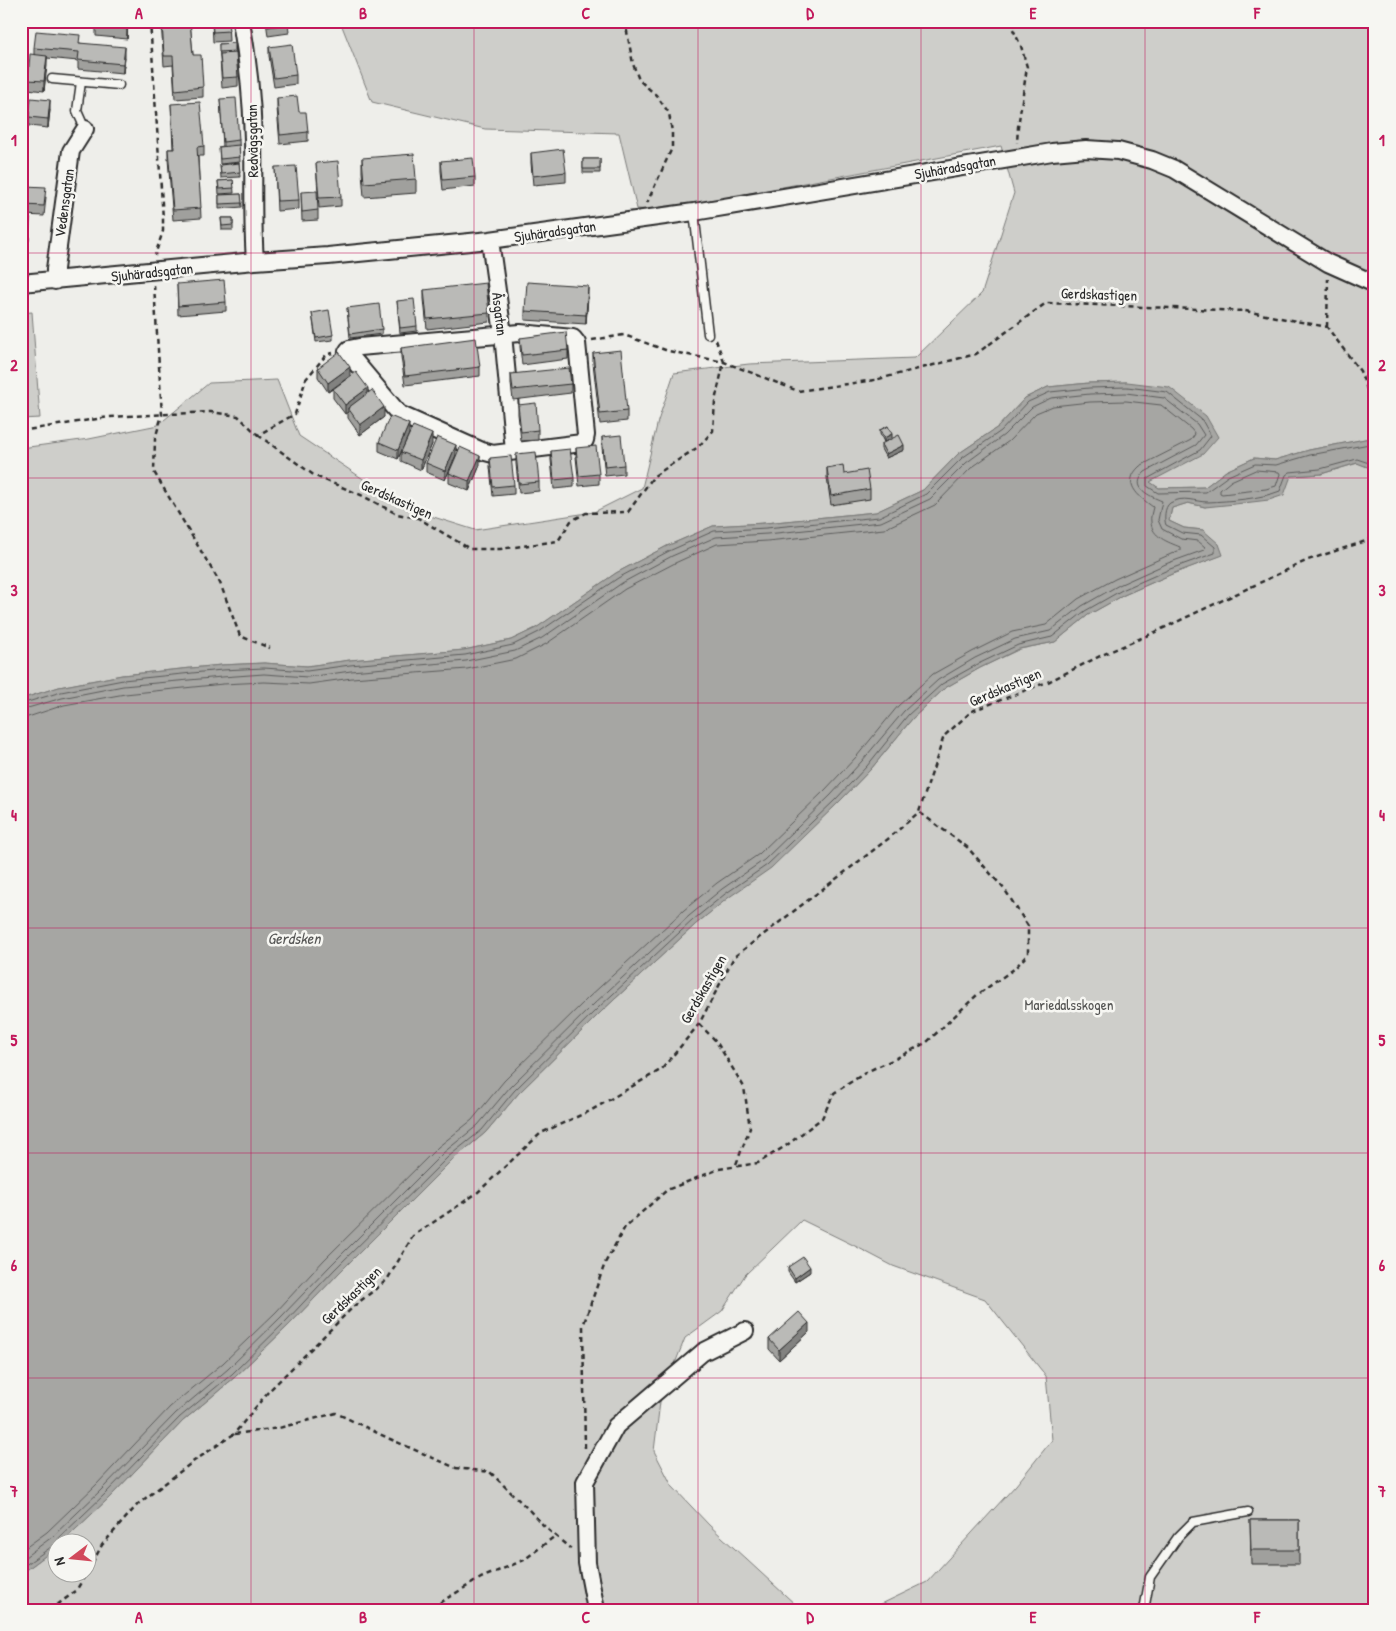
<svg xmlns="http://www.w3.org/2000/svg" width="1396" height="1631" viewBox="0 0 1396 1631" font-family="'Patrick Hand',sans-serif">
<rect width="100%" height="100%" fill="#eeeeea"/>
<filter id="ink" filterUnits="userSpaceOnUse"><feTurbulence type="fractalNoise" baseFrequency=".02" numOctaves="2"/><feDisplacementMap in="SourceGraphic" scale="10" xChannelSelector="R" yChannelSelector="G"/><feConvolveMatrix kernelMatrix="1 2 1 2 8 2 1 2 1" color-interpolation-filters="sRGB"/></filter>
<g filter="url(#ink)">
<path fill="#cececa" stroke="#7c7c7a" d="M340,21H1375V437L1309,450L1275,460L1254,458L1226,471L1205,487L1159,488L1149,482L1127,382L1089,383L1048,387L1025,398L998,427L958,454L923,490L876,512L765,523L713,526L667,546L616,573L536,628L511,640L464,650L350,660L307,666L264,663L221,665L122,675L59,687L21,699V448L89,439L158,425L209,383L277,380L299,436L408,509L475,530L594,512L642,488L658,421L674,373L749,364L915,358L982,293L1014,193L1001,146L692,204L656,210L637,209L619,133L485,129L372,102Z
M32,312L40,418L21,419V313Z
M1358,463L1375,470V1610H869L927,1582L1016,1485L1052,1440L1046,1376L985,1299L893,1266L853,1245L802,1220L745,1275L722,1311L685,1338L660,1402L654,1451L672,1486L709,1525L797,1606L824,1610H21V1574L57,1547L58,1574H88V1544L61,1543L109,1498L183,1421L235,1377L289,1325L338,1274L451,1161L485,1133L518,1094L602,1011L696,924L805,834L838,803L871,769L912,719L945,688L980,668L1020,649L1055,642L1088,615L1124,595L1172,574L1222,555L1203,530L1184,528L1169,521L1172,508L1188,503L1205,507L1291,476L1321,474Z"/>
<path fill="#a6a6a3" stroke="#757573" d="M1127,382L1169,387L1206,416L1218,437L1203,454L1150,482L1159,488L1205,487L1226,471L1254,458L1275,460L1309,450L1375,437V470L1357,463L1321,474L1291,476L1284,495L1269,500L1235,504L1205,507L1188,503L1172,508L1169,521L1184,528L1203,530L1219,544L1223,555L1172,574L1124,595L1088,615L1055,642L1019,649L980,668L945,688L912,719L871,769L838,803L771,868L728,898L696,924L602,1011L518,1094L485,1133L451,1161L338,1274L289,1325L235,1377L183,1421L109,1498L61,1543L58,1544L57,1547L21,1574V699L59,687L122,675L221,665L264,663L307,666L350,660L464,650L511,640L536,628L616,573L667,546L713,526L765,523L876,512L923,490L958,454L998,427L1025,398L1048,387L1089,383Z"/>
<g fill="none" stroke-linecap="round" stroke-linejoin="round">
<path stroke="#5c5c5b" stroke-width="1" d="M1256,470L1279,472L1280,474L1276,486L1266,489L1222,494L1220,493V490L1231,481Z
M21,704L61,692L123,680L222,670L264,668L307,671L350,665L465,655L513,645L539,632L618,578L669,551L714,531L766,528L879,517L926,494L962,458L1001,431L1028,402L1050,392L1089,388L1127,387L1167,392L1202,420L1211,436L1200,450L1147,479V486L1158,493L1206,492L1228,476L1255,464L1276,465L1310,455L1375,443
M21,710L62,698L123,686L222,677L264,674L308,677L351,671L466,661L515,651L542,638L622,583L672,556L716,537L767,534L881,522L930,499L966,463L1004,435L1032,407L1051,398L1090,394L1126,393L1164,398L1197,424L1204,435L1196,445L1145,472C1129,488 1150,496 1162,501L1158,520L1162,529L1181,539L1198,541L1205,547L1204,550L1168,563L1119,585L1082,606L1050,631L1015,639L975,658L938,680L904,711L862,761L831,795L764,860L722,889L689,916L595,1003L510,1087L478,1125L443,1153L330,1266L281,1317L228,1369L176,1413L101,1490L52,1537L21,1560
M21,718L28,717L64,705L125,694L223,684L264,682L309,684L352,678L467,669L516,659L546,644L625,589L675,563L717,544L767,541L884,529L935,505L971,468L1009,441L1036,413L1053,406L1090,402L1126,401L1161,405L1191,429L1195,434L1191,440L1140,466C1121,483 1138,496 1153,507C1152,512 1150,517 1151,522C1152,537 1168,542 1180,547V550L1115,579L1078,599L1046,625L1012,632L972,652L933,674L898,706L857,756L825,790L759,854L717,883L684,910L589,997L504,1081L472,1120L438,1147L324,1260L276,1312L223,1363L170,1407L96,1485L47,1532L21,1551
M21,1568L57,1543L59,1538L105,1494L180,1417L232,1374L286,1321L334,1270L448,1157L482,1130L514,1091L599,1007L693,920L725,894L767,865L835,800L867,766L908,715L942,684L978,664L1018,645L1052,637L1085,611L1122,590L1170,569L1215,553V547L1201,535L1182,533L1166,525C1164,520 1164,507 1170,503C1184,495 1194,502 1208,502C1230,501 1260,499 1280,491L1286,475L1290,472L1320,469L1357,459L1375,465"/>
<g stroke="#2b2b2b" stroke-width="11">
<path id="lane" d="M52,79L119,85
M81,82L77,111L85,129
M694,212L708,334
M1144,1610L1150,1577L1178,1537L1193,1522L1248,1512"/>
</g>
<g stroke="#2b2b2b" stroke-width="20">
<path id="street" d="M241,21C248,60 252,99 253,139C254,180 252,221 255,261
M490,240L503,334L514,451
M55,281V269L71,151L85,129
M21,283L255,261L328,256L490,240L694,212L1052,152L1086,149L1118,151L1152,160L1174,169L1328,263L1375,284
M520,333L573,338L577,343L586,435L585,440L582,443L493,454L482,451L399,414L347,352L349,349L359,347Z
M596,1610L587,1563L585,1482L616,1426L703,1352L745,1331"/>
</g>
<path stroke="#2b2b2b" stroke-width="2.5" stroke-dasharray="5 4" stroke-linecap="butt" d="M150,21L163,219V231L155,255
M625,21L633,64L639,80L656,95L669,113L672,132V148L647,203
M1009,21L1021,46L1027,67L1018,127L1017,143
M154,285L162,415L155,439L154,472L220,583L240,636L270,648
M1327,327L1328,279
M592,340L624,335L668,351L724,362L798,391L875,380L976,354L1046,303L1245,311L1327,327L1360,371L1375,410
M716,340L724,362
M21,431L109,417L211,412L238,416L258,435L295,414L306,379L327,354L333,353
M258,435L315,476L361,495L397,514L418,518L470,549H500L558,541L571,521L586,513L628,512L654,476L698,447L713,431L715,401L724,362
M699,1024L716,1041L744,1087L750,1128L735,1167
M235,1434L279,1428L336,1413L390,1439L456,1468L490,1472L529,1510L546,1528L571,1549
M585,1448L583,1326L605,1263L625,1227L667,1190L719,1169L758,1163L787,1145L822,1118L834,1093L868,1071L895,1059L927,1042L977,995L1014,969L1028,954V926L1005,890L967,847L919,812
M88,1571L102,1545L138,1504L194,1461L234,1434L268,1392L354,1306L387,1280L413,1236L477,1193L541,1133L590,1111L662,1069L699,1024L734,957L888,839L919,812L944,736L972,711L1050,681L1102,655L1151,634L1308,560L1375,538
M50,1610L76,1591L86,1574
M435,1610L439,1603L481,1578L524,1560L555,1536"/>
<use href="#lane" stroke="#f6f6f2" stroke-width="8"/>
<use href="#street" stroke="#f6f6f2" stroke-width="16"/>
</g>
<path fill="#a0a09d" stroke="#2b2b2b" d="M52,21H128L127,39L96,36V28L52,24Z
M161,21H190L193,55L203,87V97L175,99L173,65L164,66Z
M212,21H228L229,41L213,42Z
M266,21H288L289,33L268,36Z
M80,43L125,57L123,73L78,69V61L47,58L44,91L28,89V80L34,55V48Z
M235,43L238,77V86L222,88L219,44Z
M269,47L296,75V84L274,87L269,56Z
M277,98L299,112L308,132V141L280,144L277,108Z
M220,99L239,140L240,162L220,164L219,147L223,146Z
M171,104L204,146V156H198L201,218L173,220L168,159V149H173Z
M50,110L48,128L29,126V117Z
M21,123L25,133L24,151H21Z
M531,153L566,172V182L533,185L531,163Z
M362,158L416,179V193L364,197L362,172Z
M583,159H600V173H583Z
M441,161L475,177V186L443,190L441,171Z
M239,163L240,177L221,178L220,165Z
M316,163L341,197V206L319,208Z
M275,167L299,200V209L277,211Z
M233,180L234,193L219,194L218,181Z
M301,192L318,210V220L302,221Z
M241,194L242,207L219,209V195Z
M46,197L44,216L24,215V205Z
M21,218H30L29,241H21Z
M221,218H233V230H222Z
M177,284L226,302V311L178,315Z
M424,290L489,313V322L427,329L424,299Z
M588,296L586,324L525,320V311Z
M397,301L417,326V331L400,333Z
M347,308L382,329V334L350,338Z
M312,313L333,335V340L316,342Z
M520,338L568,350V359L522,365L520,347Z
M401,348L480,367V376L405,385L401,357Z
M593,353L627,411V421L600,424L593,363Z
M318,368L350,376L368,394L384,417L360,435L348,418V412L345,414L333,398V389L328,392L318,377Z
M511,374L571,384V393L513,400L511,384Z
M518,405L538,430V440L521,441L518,414Z
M888,426L884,442L880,434V430Z
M409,434L398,459L379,451V442Z
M602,437L624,465V474L605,476L602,447Z
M432,444L421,470L401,461V452Z
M881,444L904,450L886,458L881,449Z
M576,448L599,474V484L579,486L576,457Z
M551,451L574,478V487L554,489L551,460Z
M516,454L539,482V491L519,493L516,464Z
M456,455L445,480L426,472V463Z
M490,458L514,485V494L493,496L490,467Z
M480,465L469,491L449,483V473Z
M827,468L844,474L870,489V499L831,505L827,478Z
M788,1267L810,1272L795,1282L788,1272Z
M809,1332L779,1360L769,1349V1339Z
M1250,1520H1299V1564H1251Z"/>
<path fill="#828280" stroke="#2b2b2b" d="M127,21H128L127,39Z
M125,47V57L123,73V64Z
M47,56V66L44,91V81Z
M50,100V110L48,128V119Z
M25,124V133L24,151V142Z
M588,286V296L586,324V315Z
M350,367V376L328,392V383Z
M368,388V397L348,408V412L345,414V405Z
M384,407V417L360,435V425Z
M409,424V434L398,459V450Z
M432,434V444L421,470V460Z
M892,434V439L884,442V438Z
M456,445V455L445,480V471Z
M904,445V450L886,458V454Z
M480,456V465L469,491V481Z
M810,1267V1272L795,1282V1278Z
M809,1323V1332L779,1360V1350Z"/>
<path fill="#babab7" stroke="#2b2b2b" d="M21,21H22V52H21Z
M96,21H127V29L96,26Z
M162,21H190L193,55H201L203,87L175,90L173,56H164Z
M212,21H228L229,31L213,32Z
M267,21H288L289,24L268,27Z
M36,31L80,35L79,43L125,47L123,64L78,60L79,52L34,48Z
M235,43V51L219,52V44Z
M292,44L296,75L274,78L269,47Z
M236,53L238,77L222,78L220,54Z
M30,54L47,56L44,81L28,80Z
M297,96L299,112H306L308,132L280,135L277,98Z
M31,98L50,100L48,119L29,117Z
M236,98L239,140L223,142L220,99Z
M200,102L204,146L197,147L201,208L173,210L168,149H174L171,104Z
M21,123L25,124L24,142H21Z
M239,145L240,157L220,159L219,147Z
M563,149L566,172L533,176L531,153Z
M414,154L416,179L364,183L362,158Z
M473,158L475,177L443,180L441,161Z
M583,159H600V169H583Z
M338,161L341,197L319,198L316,163Z
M239,163L240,172L221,174L220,165Z
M296,166L299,200L277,201L275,167Z
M233,180L234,188L219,189L218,181Z
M25,186L46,187L44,206L24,205Z
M317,191L318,210L302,212L301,192Z
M241,194L242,203L219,204V195Z
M21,218H30L29,232L21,231Z
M221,218H233V225L222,226Z
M224,280L226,302L178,306L177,284Z
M527,282L588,286L586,315L525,311Z
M486,283L489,313L427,319L424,290Z
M414,299L417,326L400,328L397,301Z
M379,304L382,329L350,334L347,308Z
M329,310L333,335L316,338L312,313Z
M566,332L568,350L522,355L520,338Z
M476,338L480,367L405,376L401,348Z
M621,350L627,411L600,414L593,353Z
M339,352L350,367L328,383L318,368Z
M569,368L571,384L513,390L511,374Z
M356,372L368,388L345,405L333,389Z
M372,390L384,407L360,425L348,408Z
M536,403L538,430L521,432L518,405Z
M390,416L409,424L398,450L379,442Z
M413,426L432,434L421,460L401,452Z
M888,426L892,434L884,438L880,430Z
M621,435L624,465L605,467L602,437Z
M899,435L904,445L886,454L881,444Z
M437,437L456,445L445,471L426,463Z
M596,446L599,474L579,476L576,448Z
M460,447L480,456L469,481L449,473Z
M570,449L574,478L554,480L551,451Z
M536,452L539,482L519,484L516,454Z
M511,456L514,485L493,487L490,458Z
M843,465L844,474L867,470L870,489L831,496L827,468Z
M803,1257L810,1267L795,1278L788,1267Z
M799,1312L809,1323L779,1350L769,1339Z
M1250,1520H1299V1550H1251Z"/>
</g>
<path fill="none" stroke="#c2185b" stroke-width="1" stroke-opacity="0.55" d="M251,21V1610M474,21V1610M698,21V1610M921,21V1610M1145,21V1610M21,253H1375M21,478H1375M21,703H1375M21,928H1375M21,1153H1375M21,1378H1375"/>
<g text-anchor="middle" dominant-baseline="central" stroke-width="5" stroke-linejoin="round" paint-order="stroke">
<g font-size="15" fill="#2b2b2b" stroke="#f6f6f2">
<text transform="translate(252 141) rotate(-91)">Redvägsgatan</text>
<text transform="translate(955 167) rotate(-10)">Sjuhäradsgatan</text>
<text transform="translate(64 203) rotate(-82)">Vedensgatan</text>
<text transform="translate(555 231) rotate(-8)">Sjuhäradsgatan</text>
<text transform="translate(152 272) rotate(-6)">Sjuhäradsgatan</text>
<text transform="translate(1099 294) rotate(2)">Gerdskastigen</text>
<text transform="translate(500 314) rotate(83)">Åsgatan</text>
<text transform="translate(397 499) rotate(24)">Gerdskastigen</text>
<text transform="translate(1005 687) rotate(-23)">Gerdskastigen</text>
<text transform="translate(703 989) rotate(-60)">Gerdskastigen</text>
<text transform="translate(351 1295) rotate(-44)">Gerdskastigen</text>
</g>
<g font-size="15" fill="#545453" stroke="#f6f6f2">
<text x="1069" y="1004">Mariedalsskogen</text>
</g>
<g font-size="16" font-style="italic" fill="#565655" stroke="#f6f6f2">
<text x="294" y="938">Gerdsken</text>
</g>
</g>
<rect width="1396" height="1631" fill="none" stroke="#f6f6f2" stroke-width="55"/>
<g transform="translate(72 1558) rotate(254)"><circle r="24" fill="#f6f6f2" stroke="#a5a5a2"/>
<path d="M0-4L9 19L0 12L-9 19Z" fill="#d1495b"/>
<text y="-8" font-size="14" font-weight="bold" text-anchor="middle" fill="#2b2b2b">N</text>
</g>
<rect x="28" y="28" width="1340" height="1576" fill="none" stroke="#c2185b" stroke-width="2"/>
<g font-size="16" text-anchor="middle" font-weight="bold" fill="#c2185b">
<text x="139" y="19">A</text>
<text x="363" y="19">B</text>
<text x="586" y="19">C</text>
<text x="810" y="19">D</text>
<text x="1033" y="19">E</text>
<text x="1257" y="19">F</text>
<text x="14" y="146">1</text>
<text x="1382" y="146">1</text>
<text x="14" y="371">2</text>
<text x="1382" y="371">2</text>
<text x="14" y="596">3</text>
<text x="1382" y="596">3</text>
<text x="14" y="821">4</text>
<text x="1382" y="821">4</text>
<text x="14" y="1046">5</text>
<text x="1382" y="1046">5</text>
<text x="14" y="1271">6</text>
<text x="1382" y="1271">6</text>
<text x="14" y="1497">7</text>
<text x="1382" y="1497">7</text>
<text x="139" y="1623">A</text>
<text x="363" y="1623">B</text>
<text x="586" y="1623">C</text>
<text x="810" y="1623">D</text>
<text x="1033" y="1623">E</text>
<text x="1257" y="1623">F</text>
</g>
</svg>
